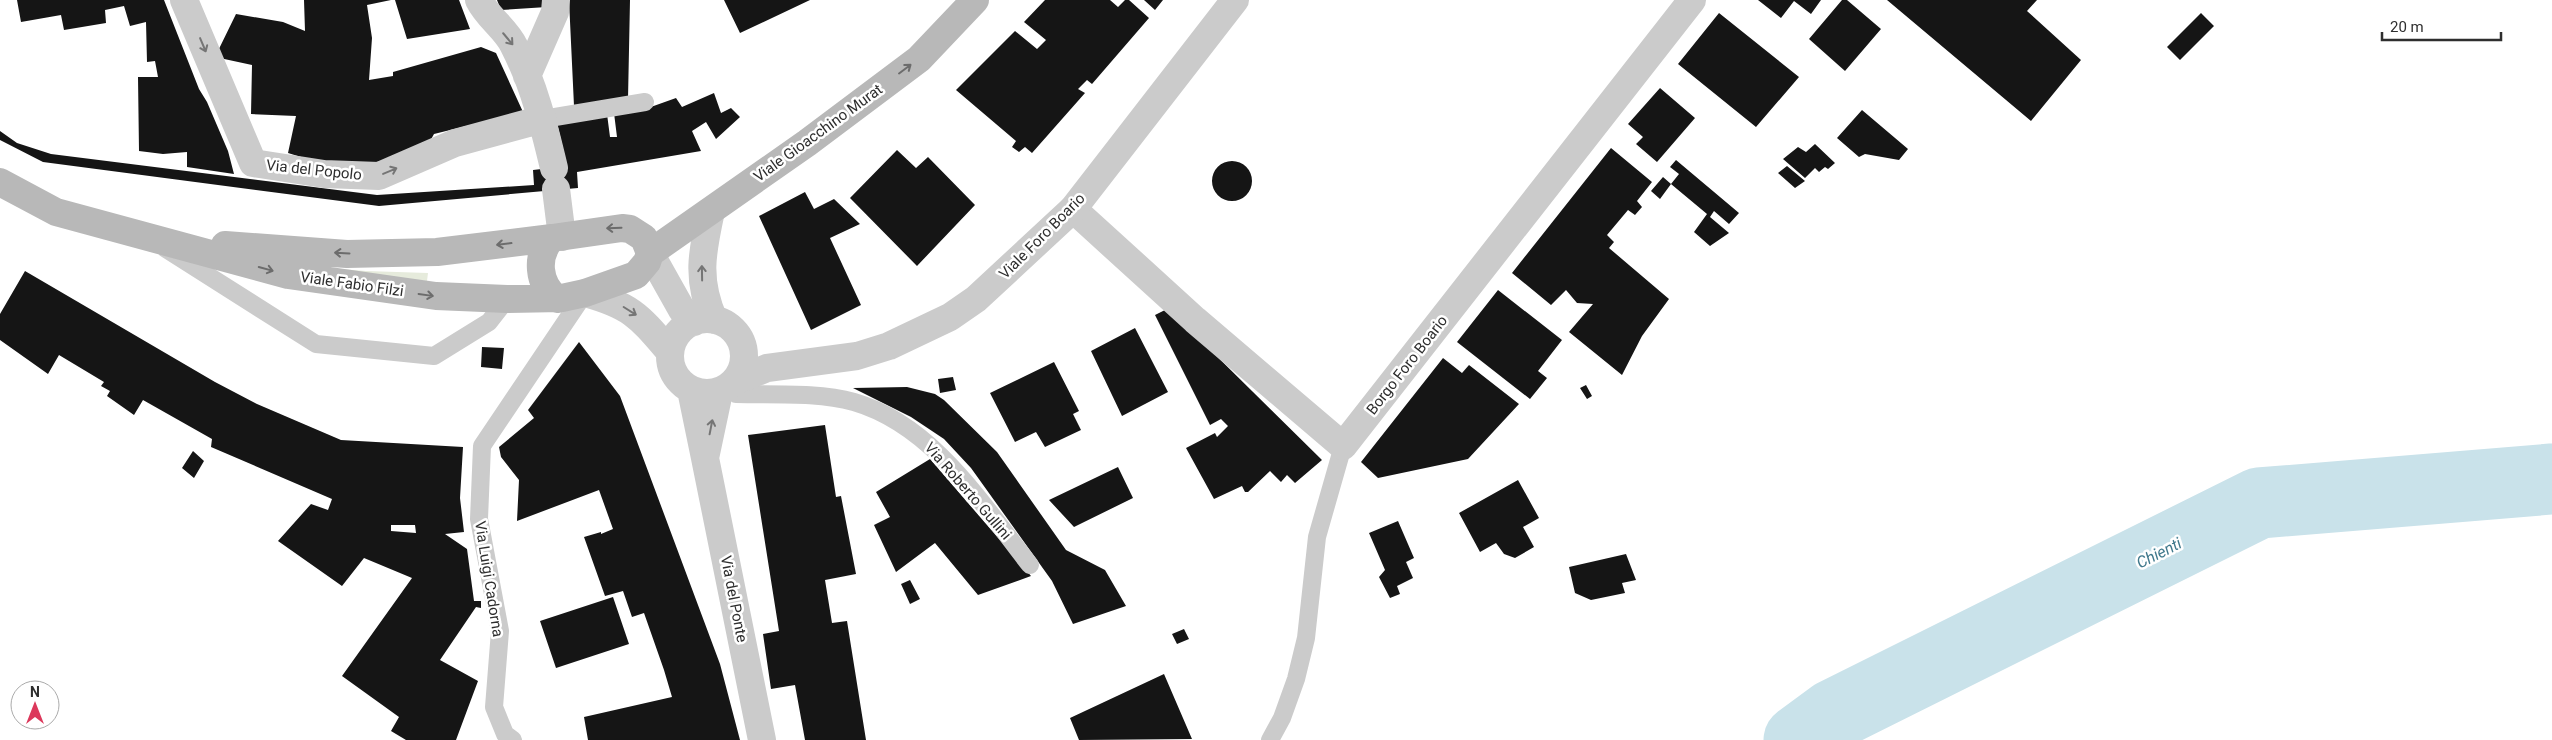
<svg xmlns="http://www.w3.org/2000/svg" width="2552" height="740" viewBox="0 0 2552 740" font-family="Roboto,sans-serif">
<rect width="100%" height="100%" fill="#fff"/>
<path fill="#e6ebdc" d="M276,264L366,271L428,273L427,281L366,277Z"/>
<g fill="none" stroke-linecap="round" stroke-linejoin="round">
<path stroke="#c9e2ea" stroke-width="71" d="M1799,740L1833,715L2259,503L2552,479"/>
</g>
<path fill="#151515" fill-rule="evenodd" d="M17,0H164L199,89L207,102L228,151L234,174L187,167V152L163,154L139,151L138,77H158L155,61L147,62L146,22L130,26L124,6L105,10L106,23L64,30L61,15L21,22Z
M304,0H391L367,5L372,38L369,80L393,76V72L481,47L496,53L523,112L434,134L429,143L365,169L330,166L288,153L296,116L251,114L252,65L215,57L236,14L283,22L305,31Z
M395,0H459L470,29L407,39Z
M497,0H549L547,7L501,10Z
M569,0H630L628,99L574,106Z
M724,0H810L740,33Z
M1045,0H1110L1118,7L1125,0H1129L1149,18L1092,84L1087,80L1078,89L1085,93L1032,153L1025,147L1019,152L1012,147L1016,141L956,90L1015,31L1037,49L1046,40L1024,22Z
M1144,0H1163L1155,10Z
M1758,0H1821L1811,14L1794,1L1781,18Z
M1842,0H1847L1881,29L1845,71L1809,39Z
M1887,0H2037L2027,11L2081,60L2031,121Z
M1719,13L1799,77L1756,127L1678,64Z
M2201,13L2214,26L2180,60L2167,47Z
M1660,88L1695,118L1657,162L1636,144L1643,137L1628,124Z
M714,93L721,113L731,108L740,117L716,139L706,122L692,131L701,151L577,172L578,188L379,206L43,162L0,140V131L17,143L51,154L377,195L534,185L533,170L567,166L557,123L607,114L610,137H617L614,113L648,108L676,98L682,107Z
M1862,110L1908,149L1899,160L1865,154L1859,157L1837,138Z
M1815,144L1835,163L1828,169L1825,167L1819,172L1815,168L1805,178L1783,159L1798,147L1806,152Z
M1611,148L1652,182L1637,201L1642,207L1635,215L1628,210L1607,235L1614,242L1609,248L1669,299L1642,336L1622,375L1569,332L1593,304L1577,303L1566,290L1551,305L1512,273Z
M897,150L916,168L928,157L975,205L917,266L850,198Z
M1676,160L1739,213L1729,224L1714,211L1710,217L1729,233L1710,246L1694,232L1707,214L1671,184L1679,174L1670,167Z
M1212 181a20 20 0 1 1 40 0a20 20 0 1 1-40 0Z
M1787,166L1805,181L1795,188L1778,173Z
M1663,177L1671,184L1660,199L1651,191Z
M805,192L814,209L834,199L860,224L830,238L861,305L811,330L759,216Z
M25,271L215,382L257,404L341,440L463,447L460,498L464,532L445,534L467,549L474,601H481V608L476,607L440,660L478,681L456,740H406L391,731L399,717L342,676L412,578L364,558L342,586L278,541L311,504L328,510L332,499L211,447L212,439L143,400L134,415L107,396L110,391L101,386L104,382L59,355L48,374L0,340V314ZM391,525H415L416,533L391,531Z
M1498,290L1562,340L1538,371L1547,378L1530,399L1457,342Z
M1165,310L1176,316L1322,460L1295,483L1287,475L1281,482L1270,471L1248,492H1245L1242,486L1214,499L1186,448L1215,433L1217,437L1228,426L1221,419L1210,425L1155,315Z
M1135,328L1168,392L1122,416L1091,351Z
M579,342L620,396L720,664L740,740H588L584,717L672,697L664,670L644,613L632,617L623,591L605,596L584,537L601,532V534L613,529L599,490L517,521L519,480L501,457L499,447L534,418L528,410Z
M482,347L504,348L502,369L481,367Z
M1443,358L1462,373L1469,365L1519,404L1468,459L1378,478L1361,462Z
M1054,362L1079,411L1073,414L1081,430L1045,447L1036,432L1015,442L990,393Z
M953,377L956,390L940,393L938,379Z
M1586,385L1592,396L1587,399L1580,388Z
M907,387L935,394L944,400L997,452L1066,550L1105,570L1126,606L1073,624L1052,581L971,468L944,439L911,417L853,388Z
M825,425L836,497L841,496L856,574L825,580L832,623L847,621L866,740H805L795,685L771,689L763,634L779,631L748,435Z
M193,451L204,461L194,478L182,468Z
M930,459L1031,576L978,595L935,543L896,572L874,525L890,517L876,492Z
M1118,467L1133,498L1074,527L1049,500Z
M1518,480L1539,518L1523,527L1534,547L1515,558L1504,554L1496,543L1480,552L1459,513Z
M1398,521L1414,558L1406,562L1413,578L1397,586L1400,594L1390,598L1379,577L1385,570L1369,533Z
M1626,554L1636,580L1622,583L1625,593L1591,600L1575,593L1569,567Z
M910,580L920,599L910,604L901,584Z
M613,597L629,644L556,668L540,621Z
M1184,629L1189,639L1177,644L1172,634Z
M1164,674L1192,739L1079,740L1070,718Z"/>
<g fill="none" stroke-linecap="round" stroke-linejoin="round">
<path stroke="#cbcbcb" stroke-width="18" d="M543,119L645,102
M166,249L316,344L434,356L489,322L507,299
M728,387L736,394C774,395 818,392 854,402C933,425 982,504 1030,565
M513,740L505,734L494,707L500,631L479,519L482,446L585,293
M1270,740L1282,718L1296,679L1306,638L1317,537L1343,446"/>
<path stroke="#cbcbcb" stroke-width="28" d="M184,0L253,163L324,174L379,176L455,143L543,119
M479,0C488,18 506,29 514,46C534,85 544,126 554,168
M527,76L555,12L556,0
M556,189L562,237
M1073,209L1195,320L1343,446L1692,0"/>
<path stroke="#cbcbcb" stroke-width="28" d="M711,211C702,252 696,280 714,320
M650,253L682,310L694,322
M585,293C632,306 639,316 670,352
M670 356a37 37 0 1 1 74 0a37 37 0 1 1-74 0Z
M735,381L767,368L857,356L889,346L950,317L976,299L1073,209L1235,0
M691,390L705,458L719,392
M705,458L762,740"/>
<path stroke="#b8b8b8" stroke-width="28" d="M0,182L56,212L288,275L436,296L507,299L562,298L585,293L636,275L647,262L650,253L644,238L630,229L622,228L552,238C535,256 538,284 557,299
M225,245L347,254L437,252L552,238
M650,253L807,143L919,59L975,0"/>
</g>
<defs><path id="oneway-shaft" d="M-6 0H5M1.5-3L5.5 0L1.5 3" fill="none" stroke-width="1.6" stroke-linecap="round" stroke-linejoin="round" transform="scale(1.25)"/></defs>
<g stroke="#757575">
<use href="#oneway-shaft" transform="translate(508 39) rotate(50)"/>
<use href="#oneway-shaft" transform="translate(203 45) rotate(67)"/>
<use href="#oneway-shaft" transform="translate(390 171) rotate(-23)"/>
<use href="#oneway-shaft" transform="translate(702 273) rotate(-91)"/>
<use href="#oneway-shaft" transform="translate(630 311) rotate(32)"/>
<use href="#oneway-shaft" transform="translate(711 427) rotate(-79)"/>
</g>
<g stroke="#6c6c6c">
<use href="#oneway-shaft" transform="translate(905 69) rotate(-37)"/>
<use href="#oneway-shaft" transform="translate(614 228) rotate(178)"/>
<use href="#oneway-shaft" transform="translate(504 244) rotate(173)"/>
<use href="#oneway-shaft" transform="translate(342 253) rotate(-177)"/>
<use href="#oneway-shaft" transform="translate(266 269) rotate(15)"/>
<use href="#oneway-shaft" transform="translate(426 295) rotate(8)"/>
</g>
<g text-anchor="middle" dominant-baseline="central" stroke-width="5" stroke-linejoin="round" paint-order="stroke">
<g font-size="15" fill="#2e2e2e" stroke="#fff">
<text transform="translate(818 133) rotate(-36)">Viale Gioacchino Murat</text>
<text transform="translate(314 170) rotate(6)">Via del Popolo</text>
<text transform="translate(1042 236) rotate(-45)">Viale Foro Boario</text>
<text transform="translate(352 284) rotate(8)">Viale Fabio Filzi</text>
<text transform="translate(1407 365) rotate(-52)">Borgo Foro Boario</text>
<text transform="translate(968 491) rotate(49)">Via Roberto Gullini</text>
<text transform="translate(489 579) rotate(81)">Via Luigi Cadorna</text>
<text transform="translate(734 599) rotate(79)">Via del Ponte</text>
</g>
<g font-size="16" font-style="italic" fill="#40798c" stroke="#fff">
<text transform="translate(2159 553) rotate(-27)">Chienti</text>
</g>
</g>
<g transform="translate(35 705)"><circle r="24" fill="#ffffff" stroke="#ababab"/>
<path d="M0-4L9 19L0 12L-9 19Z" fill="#dc385b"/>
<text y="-8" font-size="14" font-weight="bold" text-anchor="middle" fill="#2e2e2e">N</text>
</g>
<path d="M2382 32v8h119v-8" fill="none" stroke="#2e2e2e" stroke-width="2.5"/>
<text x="2390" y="32" font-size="15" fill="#2e2e2e" stroke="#ffffff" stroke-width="4" paint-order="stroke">20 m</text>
</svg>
